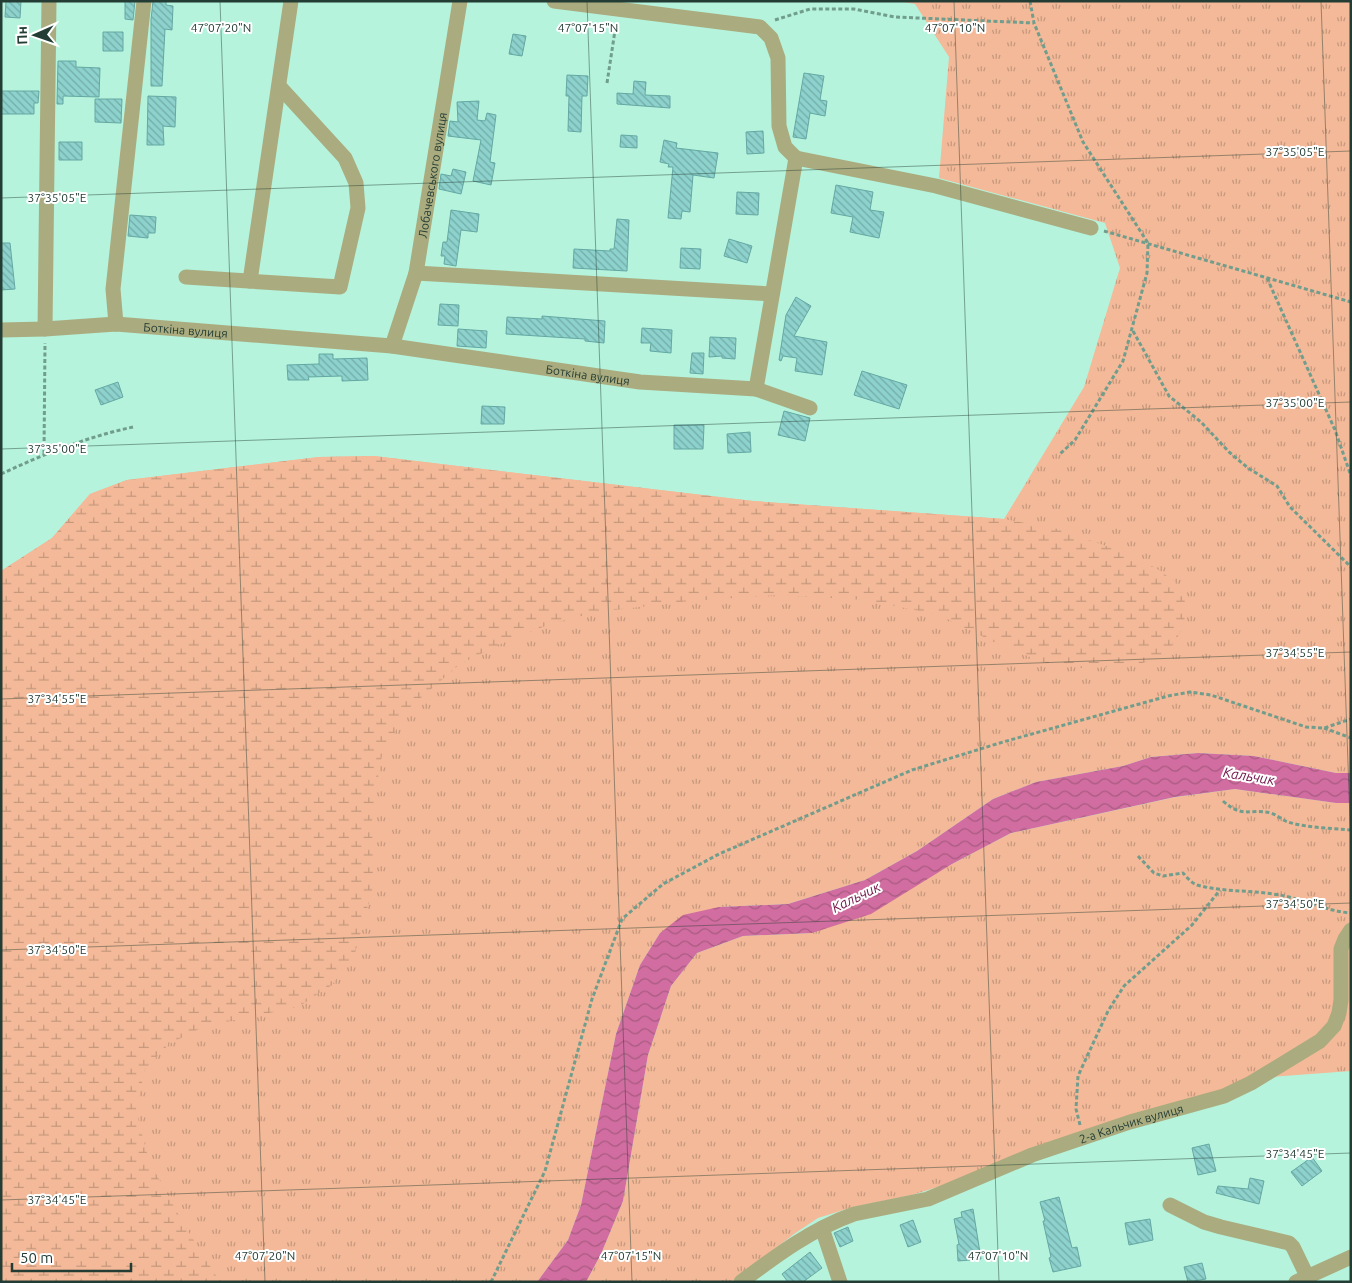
<svg xmlns="http://www.w3.org/2000/svg" width="1352" height="1283" viewBox="0 0 1352 1283" font-family="Ubuntu,sans-serif">
<defs>
<pattern id="grass-tufts" width="24" height="20" patternUnits="userSpaceOnUse" patternTransform="scale(1.25)"><rect width="24" height="20" fill="#f4b998"/><path d="M3 7l-1-3M5 7V3M7 7l1-3M15 17l-1-3M17 17v-4M19 17l1-3" fill="none" stroke="#c5987d"/></pattern>
<pattern id="wetland-marsh" width="20" height="14" patternUnits="userSpaceOnUse" patternTransform="scale(1.25)"><rect width="20" height="14" fill="#f4b998"/><path d="M1 5h8M5 5V1M11 12h8M15 12V8" fill="none" stroke="#c5987d"/></pattern>
<pattern id="water-waves" width="16" height="10" patternUnits="userSpaceOnUse" patternTransform="scale(1.25)"><rect width="16" height="10" fill="#d16da0"/><path d="M0 5q4-4 8 0t8 0" fill="none" stroke="#a95b83"/></pattern>
<pattern id="building-back-hatch" width="6" height="6" patternUnits="userSpaceOnUse" patternTransform="scale(1.25)"><rect width="6" height="6" fill="#8dd2cd"/><path d="M-1 5l2 2M0 0l6 6M5-1l2 2" fill="none" stroke="#73aca7"/></pattern>
</defs>
<rect width="100%" height="100%" fill="#b5f3dc"/>
<path fill="url(#grass-tufts)" d="M898,1H1351V773H1336L1254,756L1198,753L1151,757L1123,766L1036,782L993,799L917,851L865,880L788,904L719,907L660,933L640,965L616,1034L581,1205L568,1240L537,1282H1V571L52,538L90,494L127,480L319,457L374,456L753,501L1004,519L1084,387L1120,268L1105,223L939,178L949,57L915,4Z
M1235,789L1336,803H1351V1071L1245,1079L1221,1090L941,1186L912,1195L853,1207L818,1218L794,1234L731,1282H586L601,1254L623,1201L648,1055L671,986L697,953L743,936L812,933L952,864L1011,833L1176,797Z"/>
<path fill="url(#wetland-marsh)" d="M374,456L753,501L1004,519L1057,529L1112,548L1156,568L1174,581L1184,596L1186,610L1183,627L1174,644L1159,658L1139,664L1113,667L1080,668L1042,662L998,644L939,615L865,600L778,595L689,601L598,612L553,623L509,640L460,664L408,709L382,755L372,812L373,887L355,953L332,985L298,1007L205,1026L169,1044L145,1069L136,1110L149,1161L186,1228L220,1282H1V571L52,538L90,494L127,480L319,457Z"/>
<path fill="url(#water-waves)" d="M1198,753L1254,756L1336,773H1351V803H1336L1235,789L1175,797L1011,833L952,864L871,914L812,933L743,936L697,953L671,986L648,1055L623,1201L601,1254L586,1282H537L568,1240L581,1205L616,1034L640,965L660,933L683,915L719,907L788,904L865,880L917,851L993,799L1036,782L1123,766L1151,757Z"/>
<path fill="url(#building-back-hatch)" stroke="#64a8a3" d="M6,1H21L20,18L5,17Z
M125,1H135L133,20L125,19Z
M153,1H166V5L173,6L172,30L165,29L162,86H151V20Z
M103,32H123V51H103Z
M513,34L526,36L522,56L509,54Z
M58,61H76V67L100,68L99,97L63,96V104H57Z
M804,73L824,76L820,100L827,101L825,116L810,113L806,139L793,137Z
M567,75L588,76L587,96H582L581,132L568,131L569,96H566Z
M634,81L646,82L645,95L670,96V108L617,104V93L633,94Z
M1,91H39L38,103H34V114H1Z
M148,96L176,97L175,127L163,126L164,145H147Z
M95,99H122L121,123L95,122Z
M479,101L477,120L485,121L487,113L496,115L490,162L495,163L491,185L473,181L481,140L448,136L450,121L458,122L457,102Z
M763,131L764,153L747,154L746,132Z
M621,135L637,136V148L620,147Z
M664,140L677,143L676,148L718,153L714,178L693,175L690,212L682,211L681,219L668,218L673,167H668L669,164L660,162Z
M59,142H82V160H59Z
M453,169L466,172L461,194L439,189L441,174L451,176Z
M836,185L873,192L870,210L884,212L879,238L850,232L853,217L831,213Z
M737,192L759,193L758,215L736,214Z
M451,210L479,214L477,232L461,230L456,266L444,264L445,256H441L443,242H447Z
M130,215L156,217L155,233H148V238L128,236Z
M617,219L629,220L627,271L573,268L574,249L610,251V249H614Z
M729,239L752,246L747,263L724,256Z
M1,243H10L15,289L1,290Z
M681,248L701,249L700,269L680,268Z
M796,297L811,306L794,336L827,342L822,375L795,371L797,358L783,356L781,361L779,360L786,315Z
M440,304L459,305L458,326L438,325Z
M542,316L605,321L604,343L585,341V339L506,334L507,317L542,319Z
M642,328L672,330L671,353L650,351L651,343H641Z
M458,329L487,331L486,348L457,346Z
M710,337L736,338L735,359L722,358V356L709,357Z
M692,353H704L703,374L690,373Z
M319,354H333V359L367,358L368,380L342,381V376L308,377L309,380H288L287,365L319,364Z
M862,371L907,385L899,409L854,395Z
M118,382L123,397L101,405L95,390Z
M482,406L505,407L504,424H481Z
M784,411L810,418L805,441L778,435Z
M674,425H704L703,449H674Z
M750,432L751,452L728,453L727,434Z
M1209,1144L1216,1171L1198,1175L1192,1148Z
M1312,1157L1322,1171L1302,1186L1291,1172Z
M1250,1178L1264,1181L1259,1204L1216,1193L1218,1186L1248,1189Z
M1059,1197L1072,1248L1077,1247L1081,1266L1053,1272L1049,1258L1051,1257L1043,1221H1045L1040,1202Z
M973,1209L981,1259L958,1261L957,1245L959,1244L954,1219L962,1217L961,1212Z
M1150,1219L1153,1240L1129,1245L1125,1223Z
M913,1220L921,1242L908,1247L900,1225Z
M848,1227L853,1241L840,1247L834,1233Z
M810,1252L822,1268L803,1282H788L782,1274Z
M1202,1263L1206,1279L1188,1282L1184,1267Z"/>
<g fill="none" stroke-linecap="round" stroke-linejoin="round">
<path stroke="#719d8d" stroke-width="3" stroke-dasharray="4 2.5" stroke-linecap="butt" d="M1030,1L1034,23L1083,142L1148,243L1147,273L1123,361L1075,440L1060,454
M775,20L810,9H854L895,17L1034,23
M607,83L616,24
M1104,231L1351,302
M1267,278L1335,430L1351,476
M1133,331L1169,396L1201,422L1229,452L1248,468L1277,486L1290,507L1351,567
M44,454L45,343
M1,474C44,454 87,437 133,427
M1324,728L1351,738
M1223,801C1243,819 1250,808 1271,813C1277,815 1282,820 1288,822C1308,828 1331,828 1351,830
M1138,856L1154,873L1163,876L1183,873C1187,877 1191,883 1197,885C1222,892 1247,890 1273,894C1300,897 1324,911 1351,913
M1080,1125L1076,1109L1078,1076L1108,1011L1124,986L1192,925L1220,890
M491,1282L545,1171L592,999L622,919L663,884L719,854L912,770L1003,742L1168,696L1190,692L1211,695L1306,727L1324,728L1351,719"/>
<g stroke="#aaac7f" stroke-width="15">
<path d="M554,1L760,27L771,38L778,58L779,126L785,147L796,158"/>
<path d="M796,158L936,186L1091,228"/>
<path d="M416,273L772,294"/>
<path d="M186,277L340,287L358,208L356,183L345,158L279,86"/>
<path d="M250,281L291,1"/>
<path d="M116,324L113,289L144,1"/>
<path d="M45,329L49,1"/>
<path id="s1" d="M1,330L45,329L116,324L392,346L640,382L756,389L810,408"/>
<path id="s2" d="M392,346L416,273L460,1"/>
<path d="M756,389L796,158"/>
<path d="M1170,1205L1204,1222L1221,1227L1289,1243L1293,1247L1307,1276"/>
<path d="M822,1228L840,1282"/>
<path id="s3" d="M741,1282C777,1255 812,1229 854,1214L928,1199L1032,1155L1130,1122L1224,1096L1251,1083L1320,1041L1334,1026L1339,1013L1341,1000V949L1345,939L1351,930"/>
<path d="M1296,1282L1351,1257"/>
</g>
</g>
<path fill="none" stroke="#243d34" stroke-width="1" stroke-opacity="0.45" d="M220,1L265,1282M587,1L632,1282M954,1L999,1282M1321,1L1351,848M1,198L1351,151M1,449L1351,402M1,699L1351,652M1,950L1351,903M1,1200L1351,1153"/>
<g text-anchor="middle" dominant-baseline="central" stroke-width="4" stroke-linejoin="round" paint-order="stroke">
<g font-size="12" fill="#243d34" stroke="#fff">
<text stroke="none"><textPath href="#s2" startOffset="176">Лобачевського вулиця</textPath></text>
<text stroke="none"><textPath href="#s1" startOffset="185">Боткіна вулиця</textPath></text>
<text stroke="none"><textPath href="#s1" startOffset="590">Боткіна вулиця</textPath></text>
<text stroke="none"><textPath href="#s3" startOffset="425">2-а Кальчик вулиця</textPath></text>
</g>
<g font-size="14" font-style="italic" fill="#71164b" stroke="#fff">
<text transform="translate(1249 776) rotate(9)">Кальчик</text>
<text transform="translate(856 897) rotate(-26)">Кальчик</text>
</g>
</g>
<g font-size="12" text-anchor="middle" fill="#243d34" stroke="#fff" stroke-width="4" stroke-linejoin="round" paint-order="stroke">
<text x="221" y="32">47°07'20"N</text>
<text x="588" y="32">47°07'15"N</text>
<text x="955" y="32">47°07'10"N</text>
<text x="1295" y="156">37°35'05"E</text>
<text x="57" y="202">37°35'05"E</text>
<text x="1295" y="407">37°35'00"E</text>
<text x="57" y="453">37°35'00"E</text>
<text x="1295" y="657">37°34'55"E</text>
<text x="57" y="703">37°34'55"E</text>
<text x="1295" y="908">37°34'50"E</text>
<text x="57" y="954">37°34'50"E</text>
<text x="1295" y="1158">37°34'45"E</text>
<text x="57" y="1204">37°34'45"E</text>
<text x="265" y="1260">47°07'20"N</text>
<text x="631" y="1260">47°07'15"N</text>
<text x="998" y="1260">47°07'10"N</text>
</g>
<rect width="1352" height="1283" fill="none" stroke="#243d34" stroke-width="5"/>
<g transform="translate(35 35) rotate(268)" stroke="#ffffff" stroke-width="4" paint-order="stroke">
<path d="M0-4L9 19L0 12L-9 19Z" fill="#243d34"/>
<text y="-8" font-size="14" font-weight="bold" text-anchor="middle" fill="#243d34">Пн</text>
</g>
<path d="M12 1263v8h119v-8" fill="none" stroke="#243d34" stroke-width="2.5"/>
<text x="20" y="1263" font-size="15" fill="#243d34" stroke="#ffffff" stroke-width="4" paint-order="stroke">50 m</text>
</svg>
